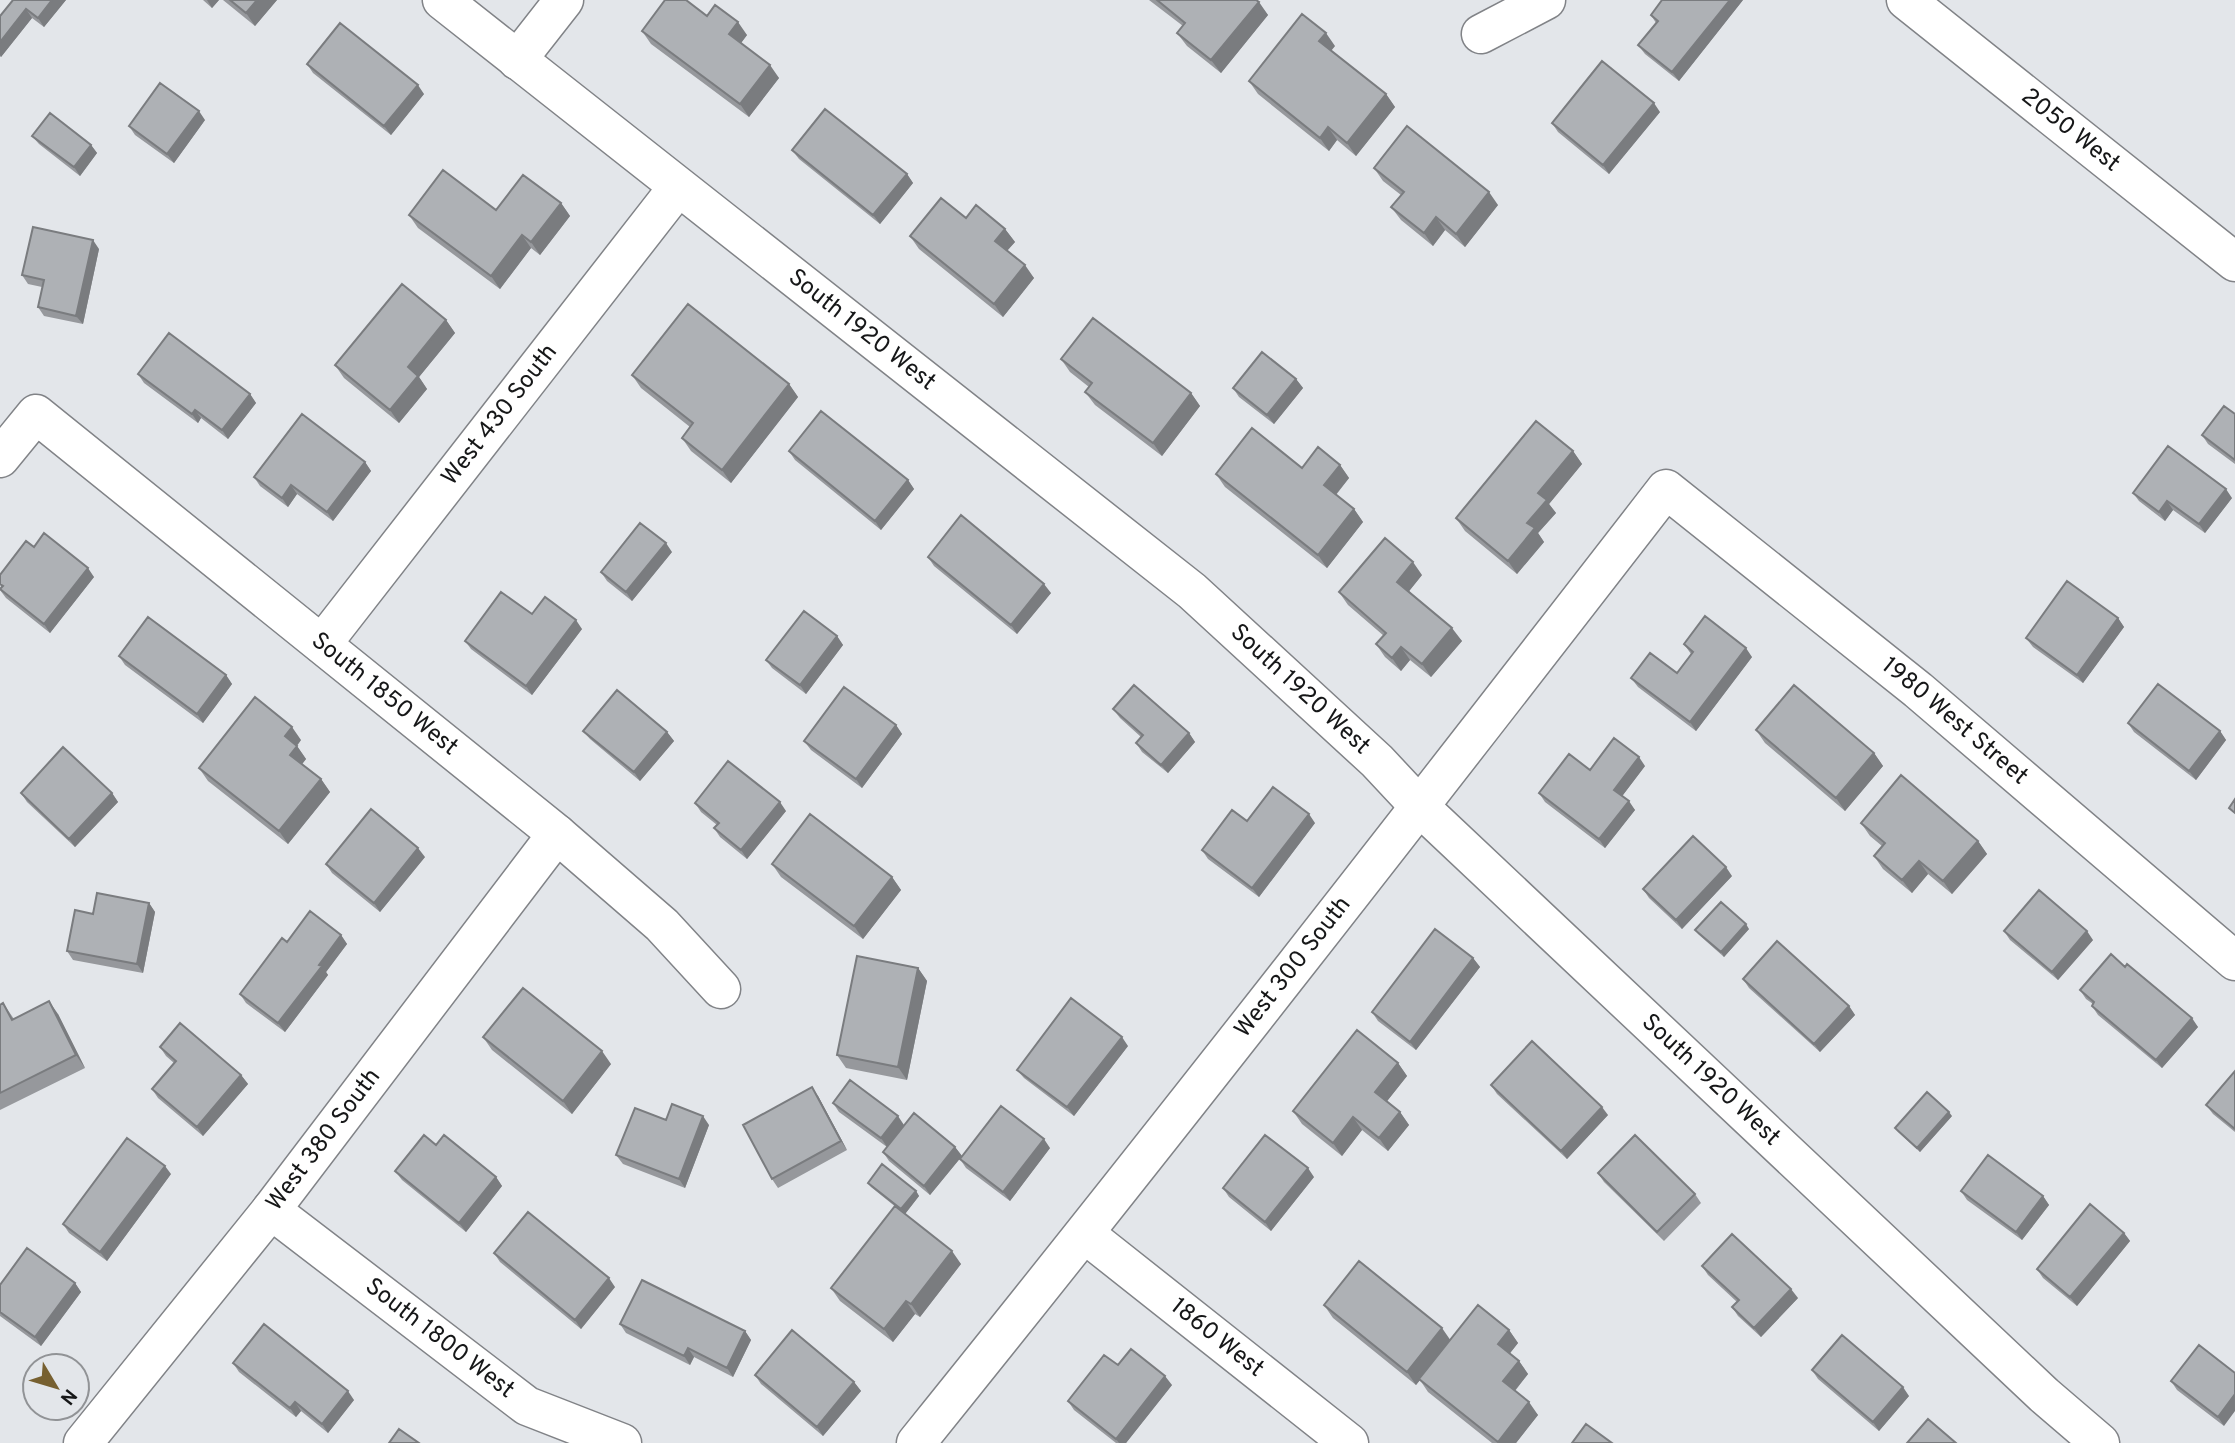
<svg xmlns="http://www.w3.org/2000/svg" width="2235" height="1443" viewBox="0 0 2235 1443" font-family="Overpass,sans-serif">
<rect width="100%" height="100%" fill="#e3e6ea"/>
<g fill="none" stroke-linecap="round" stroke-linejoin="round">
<g stroke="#818387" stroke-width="41">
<g id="minor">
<path id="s1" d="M442,0L1192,591L1377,761L1420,807L2044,1395L2100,1443"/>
<path id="s2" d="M1906,0L2235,262"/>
<path d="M1481,34L1546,0"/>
<path d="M517,60L564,0"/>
<path id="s3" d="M0,458L36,414L557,834L662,925L721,989"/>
<path id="s4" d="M322,644L678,187"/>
<path id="s5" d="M271,1210L527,1406L622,1443"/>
<path id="s6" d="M1085,1234L1349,1443"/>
<path id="s7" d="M83,1443L271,1210L557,834"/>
<path id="s8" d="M916,1443C1170,1128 1418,809 1666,489L1918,690L2235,961"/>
</g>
</g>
<use href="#minor" stroke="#fff" stroke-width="38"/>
</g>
<path fill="#96989c" d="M13,0H66L44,27L32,18L1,57L0,56V16Z
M203,0H219L212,8Z
M223,0H277L255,26Z
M1149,0H1256L1268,15L1221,73L1187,46L1177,33L1183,26Z
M1743,0L1679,81L1645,54L1638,45L1656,23L1651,15Z
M707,16L747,35L741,43L779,78L749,117L651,44L642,31Z
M1335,46L1331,51L1386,94L1395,107L1356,156L1337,140L1329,151L1258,94L1249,81Z
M307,64L424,94L391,135L313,73Z
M1660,112L1609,174L1558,132L1552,123Z
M205,120L174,163L135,135L129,126Z
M32,136L91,145L97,153L80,176L39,144Z
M792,150L907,174L913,183L880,224L799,159Z
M1374,168L1498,205L1465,247L1445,230L1433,246L1401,220L1391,207L1401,195L1383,181Z
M561,203L570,216L540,255L531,248L500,289L418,228L409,215L496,210Z
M966,218L1005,229L1015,242L1007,251L1034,278L1003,317L919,249L910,236Z
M99,249L83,324L44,316L38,307L42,287L28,284L22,275Z
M446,320L455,333L419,377L427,389L399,423L344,378L335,365Z
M1061,359L1191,393L1200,406L1162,456L1095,405L1085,392L1089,387L1070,372Z
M138,374L250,394L256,403L228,439L201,418L198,423L144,383Z
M632,375L789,384L798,397L731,483L691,451L682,438L690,427L641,388Z
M1296,379L1303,388L1274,424L1239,397L1233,388Z
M2235,414V464L2208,444L2202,435Z
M789,451L908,480L914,489L881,530L795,460Z
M1573,451L1582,464L1549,504L1556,513L1538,533L1544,542L1517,574L1465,531L1456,518Z
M365,462L371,471L333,521L297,494L288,507L260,486L254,477Z
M1340,465L1349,478L1336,495L1354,509L1363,522L1327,568L1225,487L1216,474Z
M2133,493L2232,498L2205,533L2173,510L2165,521L2139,501Z
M34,547L94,577L50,633L6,598L0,590L1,588L0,575Z
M672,552L632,601L607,581L601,572Z
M928,557L1051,593L1017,634L934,566Z
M1422,575L1409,591L1462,641L1431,677L1410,660L1401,671L1385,657L1376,644L1384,636L1348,605L1339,592Z
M532,614L582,629L532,695L471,649L465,641Z
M2118,618L2124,627L2083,683L2033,647L2026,638Z
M837,636L843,645L806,694L772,668L766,660Z
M1684,644L1752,657L1696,731L1638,687L1631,678L1677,673L1691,654Z
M119,656L226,675L232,684L203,723L125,665Z
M1113,709L1189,733L1195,742L1168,773L1142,752L1136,743L1141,737L1120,718Z
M2128,723L2220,731L2226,740L2196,780L2134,732Z
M896,725L902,734L862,788L811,750L804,741Z
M1756,730L1874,753L1883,766L1845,811L1765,743Z
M583,731L667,732L674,741L640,781L590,739Z
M301,740L297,746L306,759L302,764L321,779L330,792L288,844L208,781L199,768Z
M1645,766L1622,796L1635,810L1605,848L1545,802L1539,793L1590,770Z
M21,793H112L118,802L75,847L27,802Z
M695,803L786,811L747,859L720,837L714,828L717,825L701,812Z
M1247,821L1315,823L1259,897L1208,859L1202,850Z
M1861,823L1978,841L1987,854L1952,894L1928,874L1912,893L1883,869L1874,856L1882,846L1870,836Z
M425,857L380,912L332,873L326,864Z
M772,864L892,877L901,890L863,939L781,877Z
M1732,876L1682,929L1649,898L1643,889Z
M149,903L155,912L143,973L73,960L67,951L93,914Z
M1749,929L1724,957L1698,934L1695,930Z
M2004,931L2093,940L2058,980L2010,940Z
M341,935L347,944L326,972L328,975L285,1032L246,1003L240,994L287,942Z
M1473,958L1480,967L1416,1050L1378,1021L1372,1012Z
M2125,967L2198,1027L2162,1068L2098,1015L2092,1006L2093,1004L2086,999L2080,990Z
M918,968L927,981L907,1080L846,1068L837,1055Z
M1743,979L1849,1006L1855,1015L1820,1052L1749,988Z
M3,1003L14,1019L58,1014L85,1068L0,1110V1005Z
M483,1037L611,1064L572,1114L492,1050Z
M1128,1046L1074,1116L1024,1078L1017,1070Z
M160,1047L241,1075L248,1084L203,1136L158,1098L152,1089L174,1063L166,1056Z
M1398,1063L1407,1076L1387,1101L1400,1112L1409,1125L1388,1151L1362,1130L1342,1156L1302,1124L1293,1111Z
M2235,1071V1132L2213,1114L2206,1105Z
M1491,1085L1608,1115L1567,1159L1497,1094Z
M818,1096L847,1150L778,1188L772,1179Z
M833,1103L904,1125L887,1147H955L962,1156L930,1195L889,1161L883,1152L887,1147L839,1112Z
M1952,1116L1920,1152L1898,1132L1895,1128Z
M666,1120L709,1125L685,1188L623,1164L616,1155Z
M436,1145L496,1177L502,1186L466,1232L402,1180L395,1171Z
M1050,1148L1010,1201L966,1168L960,1159Z
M1598,1173L1695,1194L1701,1203L1664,1241L1604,1182Z
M171,1174L107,1261L69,1233L63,1224Z
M1314,1177L1271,1231L1229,1197L1223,1188Z
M868,1183L916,1191L919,1196L905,1214L961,1264L920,1317L915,1314L893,1342L840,1301L831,1288L902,1212L871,1187Z
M1961,1191L2043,1196L2049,1205L2022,1240L1967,1200Z
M2124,1233L2130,1241L2077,1306L2043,1278L2037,1269Z
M494,1253L615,1287L581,1329L500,1262Z
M1702,1266L1798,1298L1761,1337L1738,1316L1732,1307L1737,1302L1708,1275Z
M75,1283L81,1292L41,1346L0,1316V1285Z
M1324,1305L1450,1340L1509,1330L1518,1343L1510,1353L1519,1361L1528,1374L1515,1391L1538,1415L1516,1443H1492L1428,1392L1420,1380L1416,1385L1333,1318Z
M620,1324L745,1331L751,1340L733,1377L694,1357L690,1365L626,1333Z
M2199,1345L2224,1426L2177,1390L2171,1381Z
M233,1363L354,1400L328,1433L301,1411L296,1417L239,1372Z
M1118,1365L1172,1385L1126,1443H1116L1074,1410L1068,1401Z
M1812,1370L1909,1396L1879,1431L1818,1379Z
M755,1375L854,1382L861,1391L823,1436L761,1384Z"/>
<path fill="#7a7c7f" d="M52,0H66L44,27L38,18Z
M207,0H219L212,8Z
M257,0H277L255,26L246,13Z
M1730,0H1743L1679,81L1672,72Z
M1259,2L1268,15L1221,73L1211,60Z
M26,9L32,18L1,57L0,55V42Z
M738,22L747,35L738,47L729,34Z
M1326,33L1335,46L1328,54L1319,41Z
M770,65L779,78L749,117L740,104Z
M418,85L424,94L391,135L384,126Z
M1386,94L1395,107L1356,156L1347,143Z
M1654,103L1660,112L1609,174L1603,165Z
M199,111L205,120L174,163L167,154Z
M1328,127L1337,140L1329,151L1320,138Z
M91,145L97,153L80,176L74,167Z
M907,174L913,183L880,224L873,215Z
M1489,192L1498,205L1465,247L1456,234Z
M561,203L570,216L540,255L531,242Z
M1436,217L1445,230L1433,246L1424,233Z
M1005,229L1015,242L1004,254L995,241Z
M522,235L531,248L500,289L491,276Z
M93,240L99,249L83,324L76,316Z
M1025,265L1034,278L1003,317L994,304Z
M446,320L455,333L419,377L427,389L399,423L390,410L408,367Z
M1296,379L1303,388L1274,424L1267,415Z
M789,384L798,397L731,483L722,470Z
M1191,393L1200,406L1162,456L1153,443Z
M250,394L256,403L228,439L222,430Z
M195,410L201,418L198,423L192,414Z
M1573,451L1582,464L1549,504L1556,513L1538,533L1544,542L1517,574L1508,561L1527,523L1538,493Z
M365,462L371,471L333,521L327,512Z
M1340,465L1349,478L1333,498L1324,485Z
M908,480L914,489L881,530L875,521Z
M291,485L297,494L288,507L282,498Z
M2226,489L2232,498L2205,533L2199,524Z
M2167,501L2173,510L2165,521L2159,512Z
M1354,509L1363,522L1327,568L1318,555Z
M666,543L672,552L632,601L626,592Z
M1413,562L1422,575L1406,595L1397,582Z
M88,568L94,577L50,633L44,624Z
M1044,584L1051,593L1017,634L1011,625Z
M2118,618L2124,627L2083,683L2077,675Z
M576,620L582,629L532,695L526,686Z
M1452,628L1462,641L1431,677L1422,664Z
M837,636L843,645L806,694L800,685Z
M1401,647L1410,660L1401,671L1392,658Z
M1746,648L1752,657L1696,731L1690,722Z
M226,675L232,684L203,723L197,714Z
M896,725L902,734L862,788L856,779Z
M292,727L301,740L294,749L285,736Z
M2220,731L2226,740L2196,780L2189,771Z
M667,732L674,741L640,781L634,772Z
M1189,733L1195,742L1168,773L1161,765Z
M297,746L306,759L299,768L290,755Z
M1874,753L1883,766L1845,811L1836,798Z
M1639,757L1645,766L1620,799L1614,790Z
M321,779L330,792L288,844L279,831Z
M112,793L118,802L75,847L69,839Z
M1629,801L1635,810L1605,848L1599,839Z
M780,802L786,811L747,859L741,850Z
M1309,814L1315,823L1259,897L1252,888Z
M1978,841L1987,854L1952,894L1943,881Z
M418,848L425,857L380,912L374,903Z
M1919,861L1928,874L1912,893L1902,880Z
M1726,867L1732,876L1682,929L1676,920Z
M892,877L901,890L863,939L854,926Z
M149,903L155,912L143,973L137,964Z
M1746,924L1749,929L1724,957L1721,952Z
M2087,931L2093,940L2058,980L2052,972Z
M341,935L347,944L326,972L328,975L285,1032L278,1023L319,965Z
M1473,958L1480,967L1416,1050L1410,1042Z
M918,968L927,981L907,1080L898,1067Z
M49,1001L58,1014L85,1068L76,1055Z
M1849,1006L1855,1015L1820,1052L1814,1044Z
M2192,1018L2198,1027L2162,1068L2156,1060Z
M1122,1037L1128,1046L1074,1116L1067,1107Z
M602,1051L611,1064L572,1114L563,1101Z
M1398,1063L1407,1076L1384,1105L1375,1092Z
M241,1075L248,1084L203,1136L197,1127Z
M812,1087L818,1096L847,1150L841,1141Z
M1602,1107L1608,1115L1567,1159L1561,1151Z
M1400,1112L1409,1125L1388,1151L1379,1138Z
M1949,1112L1952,1116L1920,1152L1917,1148Z
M703,1116L709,1125L685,1188L679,1179Z
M898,1116L904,1125L887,1147L881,1138Z
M1353,1117L1362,1130L1342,1156L1333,1143Z
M1044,1139L1050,1148L1010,1201L1003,1192Z
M955,1147L962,1156L930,1195L924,1186Z
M165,1166L171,1174L107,1261L100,1252Z
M1308,1168L1314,1177L1271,1231L1265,1222Z
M496,1177L502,1186L466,1232L459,1223Z
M916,1191L919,1196L905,1214L901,1209Z
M2043,1196L2049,1205L2022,1240L2016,1232Z
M2124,1233L2130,1241L2077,1306L2070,1297Z
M952,1251L961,1264L920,1317L911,1304Z
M609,1278L615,1287L581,1329L575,1320Z
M75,1283L81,1292L41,1346L35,1337Z
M1791,1289L1798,1298L1761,1337L1754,1328Z
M906,1301L915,1314L893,1342L884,1329Z
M1442,1328L1451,1341L1416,1385L1407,1372Z
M1509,1330L1518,1343L1507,1357L1498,1344Z
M745,1331L751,1340L733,1377L727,1368Z
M688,1348L694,1357L690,1365L684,1356Z
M1519,1361L1528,1374L1512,1394L1503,1381Z
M1165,1376L1172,1385L1126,1443H1119L1116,1439Z
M854,1382L861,1391L823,1436L817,1427Z
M1903,1387L1909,1396L1879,1431L1873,1422Z
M348,1391L354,1400L328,1433L322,1424Z
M2235,1394V1411L2224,1426L2218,1417Z
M295,1402L301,1411L296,1417L290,1408Z
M1529,1402L1538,1415L1516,1443H1499L1498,1442Z"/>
<path fill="#aeb1b5" stroke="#7a7c7f" stroke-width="2" d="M13,0H52L38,18L26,9L0,42V16Z
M230,0H257L246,13Z
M665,0H686L707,16L715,5L738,22L729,34L770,65L740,104L642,31Z
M1157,0H1256L1259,2L1211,60L1177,33L1185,23Z
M1662,0H1730L1672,72L1638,45L1658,21L1651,15Z
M1302,14L1326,33L1319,41L1386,94L1347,143L1328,127L1320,138L1249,81Z
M340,23L418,85L384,126L307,64Z
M1602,61L1654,103L1603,165L1552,123Z
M160,83L199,111L167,154L129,126Z
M825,109L907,174L873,215L792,150Z
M50,113L91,145L74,167L32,136Z
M1407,126L1489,192L1456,234L1436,217L1424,233L1391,207L1404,192L1374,168Z
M443,170L496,210L523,175L561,203L531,242L522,235L491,276L409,215Z
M941,198L966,218L976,205L1005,229L995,241L1025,265L994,304L910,236Z
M33,227L93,240L76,316L38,307L44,280L22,275Z
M402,284L446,320L408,367L418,376L390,410L335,365Z
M688,304L789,384L722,470L682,438L693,423L632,375Z
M1093,318L1191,393L1153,443L1085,392L1092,383L1061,359Z
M169,333L250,394L222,430L195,410L192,414L138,374Z
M1262,352L1296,379L1267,415L1233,388Z
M2224,406L2235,414V460L2202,435Z
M821,411L908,480L875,521L789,451Z
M302,414L365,462L327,512L291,485L282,498L254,477Z
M1536,421L1573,451L1538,493L1547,500L1527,523L1535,528L1508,561L1456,518Z
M1252,428L1302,468L1318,447L1340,465L1324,485L1354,509L1318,555L1216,474Z
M2168,446L2226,489L2199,524L2167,501L2159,512L2133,493Z
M961,515L1044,584L1011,625L928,557Z
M640,523L666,543L626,592L601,572Z
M44,533L88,568L44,624L0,589L3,586L0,584V575L26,541L34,547Z
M1385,538L1413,562L1397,582L1452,628L1422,664L1401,647L1392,658L1376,644L1386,633L1339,592Z
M2067,581L2118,618L2077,675L2026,638Z
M501,592L532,614L545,597L576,620L526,686L465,641Z
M804,611L837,636L800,685L766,660Z
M1705,616L1746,648L1690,722L1631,678L1650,653L1677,673L1693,652L1684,644Z
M148,617L226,675L197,714L119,656Z
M2158,684L2220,731L2189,771L2128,723Z
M1134,685L1189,733L1161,765L1136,743L1143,735L1113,709Z
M1794,685L1874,753L1836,798L1756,730Z
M844,687L896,725L856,779L804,741Z
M617,690L667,732L634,772L583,731Z
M255,697L292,727L285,736L297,746L290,755L321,779L279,831L199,768Z
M1614,738L1639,757L1614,790L1629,801L1599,839L1539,793L1569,754L1590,770Z
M63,747L112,793L69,839L21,793Z
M728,761L780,802L741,850L714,828L719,823L695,803Z
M1901,775L1978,841L1943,881L1919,861L1902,880L1874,856L1885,843L1861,823Z
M1273,787L1309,814L1252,888L1202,850L1232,810L1247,821Z
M2235,799V813L2229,808Z
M371,809L418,848L374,903L326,864Z
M810,814L892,877L854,926L772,864Z
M1693,836L1726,867L1676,920L1643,889Z
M2039,890L2087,931L2052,972L2004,931Z
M97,893L149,903L137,964L67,951L75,910L93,914Z
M1721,902L1746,924L1721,952L1695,930Z
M310,911L341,935L319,965L322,966L278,1023L240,994L282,938L287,942Z
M1435,929L1473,958L1410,1042L1372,1012Z
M1777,941L1849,1006L1814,1044L1743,979Z
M2111,954L2125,967L2127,964L2192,1018L2156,1060L2092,1006L2094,1002L2080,990Z
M857,956L918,968L898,1067L837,1055Z
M523,988L602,1051L563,1101L483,1037Z
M1071,998L1122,1037L1067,1107L1017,1070Z
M49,1001L76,1055L0,1093V1005L3,1003L12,1020Z
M180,1023L241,1075L197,1127L152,1089L176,1061L160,1047Z
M1357,1030L1398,1063L1375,1092L1400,1112L1379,1138L1353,1117L1333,1143L1293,1111Z
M1532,1041L1602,1107L1561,1151L1491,1085Z
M2235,1071V1129L2206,1105Z
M850,1080L898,1116L881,1138L833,1103Z
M812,1087L841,1141L772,1179L743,1125Z
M1927,1092L1949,1112L1917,1148L1895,1128Z
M672,1104L703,1116L679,1179L616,1155L635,1108L666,1120Z
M1001,1106L1044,1139L1003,1192L960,1159Z
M914,1113L955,1147L924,1186L883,1152Z
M424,1135L436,1145L444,1135L496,1177L459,1223L395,1171Z
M1265,1135L1308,1168L1265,1222L1223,1188Z
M1635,1135L1695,1194L1657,1232L1598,1173Z
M127,1138L165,1166L100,1252L63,1224Z
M1988,1155L2043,1196L2016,1232L1961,1191Z
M882,1164L916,1191L901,1209L868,1183Z
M2090,1204L2124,1233L2070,1297L2037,1269Z
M895,1206L952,1251L911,1304L906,1301L884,1329L831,1288Z
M528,1212L609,1278L575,1320L494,1253Z
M1732,1234L1791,1289L1754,1328L1732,1307L1739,1300L1702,1266Z
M27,1248L75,1283L35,1337L0,1312V1285Z
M1359,1261L1442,1328L1407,1372L1324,1305Z
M642,1280L745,1331L727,1368L688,1348L684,1356L620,1324Z
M1478,1305L1509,1330L1498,1344L1519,1361L1503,1381L1529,1402L1498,1442L1419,1379Z
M264,1324L348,1391L322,1424L295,1402L290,1408L233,1363Z
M792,1330L854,1382L817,1427L755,1375Z
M1842,1335L1903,1387L1873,1422L1812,1370Z
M2199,1345L2235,1373V1394L2218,1417L2171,1381Z
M1131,1349L1165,1376L1116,1439L1068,1401L1104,1355L1118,1365Z
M1928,1419L1956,1443H1907Z
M1586,1424L1612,1443H1572Z
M399,1429L419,1443H389Z"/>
<g text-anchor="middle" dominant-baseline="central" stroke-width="6" stroke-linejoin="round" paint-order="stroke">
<g font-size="24" fill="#161718" stroke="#e3e6ea">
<text stroke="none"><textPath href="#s2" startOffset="210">2050 West</textPath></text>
<text stroke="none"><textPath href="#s1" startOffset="534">South 1920 West</textPath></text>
<text stroke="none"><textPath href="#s4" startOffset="290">West 430 South</textPath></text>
<text stroke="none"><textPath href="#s1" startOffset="1101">South 1920 West</textPath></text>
<text stroke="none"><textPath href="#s3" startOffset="504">South 1850 West</textPath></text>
<text stroke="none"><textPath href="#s8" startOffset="1584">1980 West Street</textPath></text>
<text stroke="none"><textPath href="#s8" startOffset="607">West 300 South</textPath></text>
<text stroke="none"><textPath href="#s1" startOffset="1668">South 1920 West</textPath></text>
<text stroke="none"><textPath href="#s7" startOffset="387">West 380 South</textPath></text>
<text stroke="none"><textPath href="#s6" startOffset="168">1860 West</textPath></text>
<text stroke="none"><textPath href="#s5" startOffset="212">South 1800 West</textPath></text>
</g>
</g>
<g transform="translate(56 1387) rotate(128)"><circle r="33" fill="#e3e6ea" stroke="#919396" stroke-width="2"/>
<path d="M0-5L12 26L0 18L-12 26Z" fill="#776030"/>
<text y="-10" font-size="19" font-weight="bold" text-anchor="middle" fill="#161718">N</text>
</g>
</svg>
